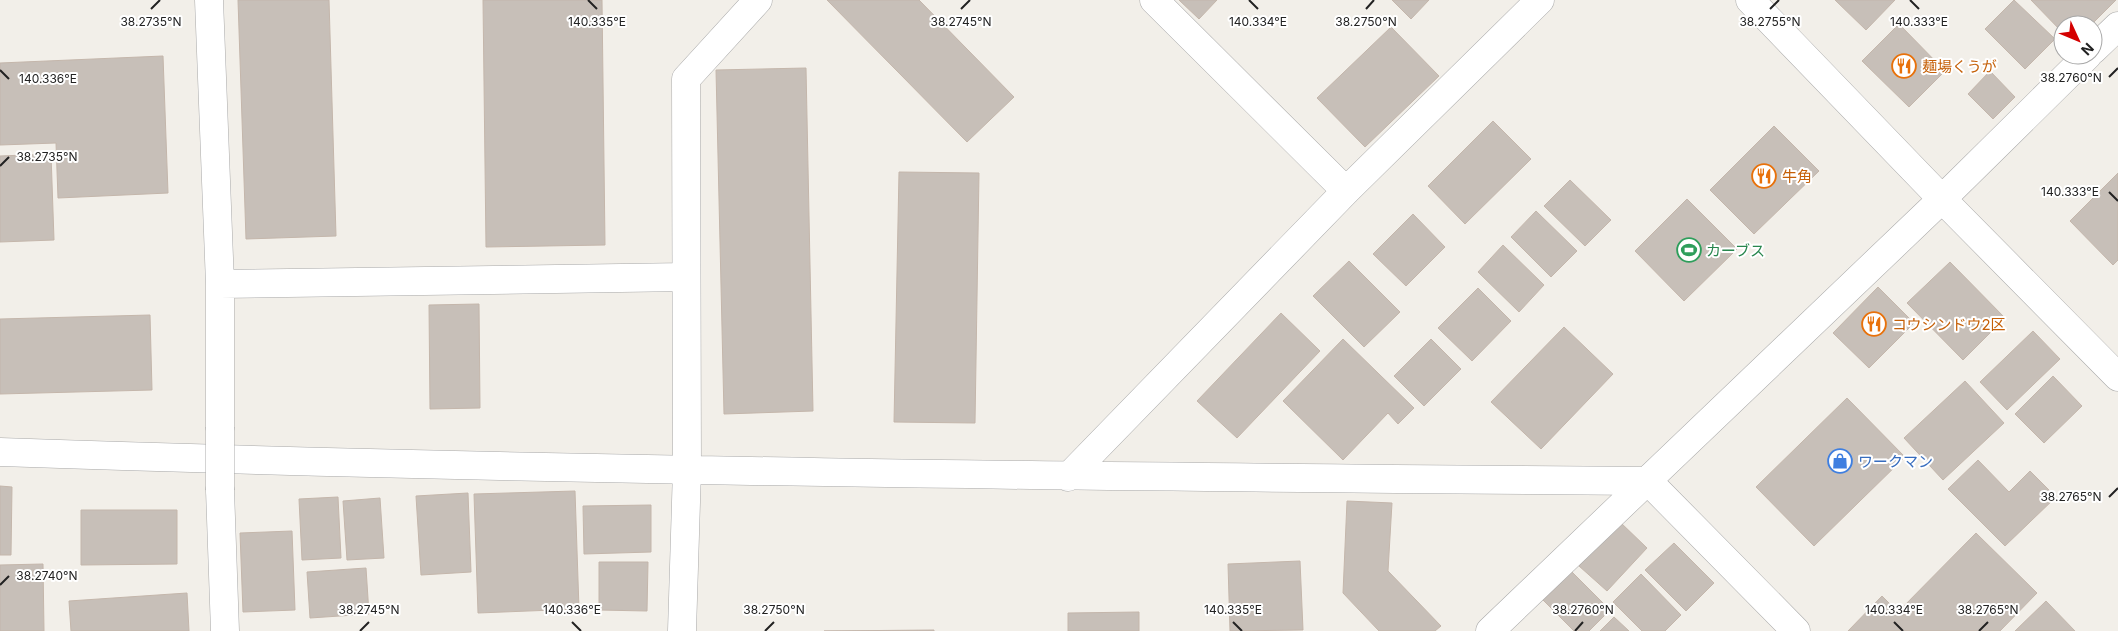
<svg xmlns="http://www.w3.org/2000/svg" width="2118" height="631" viewBox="0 0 2118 631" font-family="Inter,'Noto Sans JP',sans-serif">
<rect width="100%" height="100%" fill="#f2efe9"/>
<path fill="#c7bfb8" stroke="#c4b6ab" d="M238,0H329L336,236L246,239Z
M483,0H602L605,245L486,247Z
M827,0H919L1014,97L967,142Z
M1179,0H1217L1199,19Z
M1392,0H1429L1411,19Z
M1835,0H1895L1866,30Z
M2014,0L2055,39L2025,69L1985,29Z
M2031,0H2116L2091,25H2063V33Z
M1899,24L1945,71L1909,107L1862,61Z
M1391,27L1439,76L1365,147L1317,98Z
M163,56L168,193L58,198L56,143L0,145V63Z
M806,68L813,411L724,414L716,70Z
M1990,71L2015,97L1993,119L1968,94Z
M1493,121L1531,159L1465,224L1428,186Z
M1774,126L1819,171L1754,234L1710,190Z
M51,154L54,240L0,242V156Z
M899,172L979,173L975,423L894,422Z
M2118,173V260L2113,265L2070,221Z
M1570,180L1611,220L1585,246L1544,206Z
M1687,199L1737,249L1684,301L1635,251Z
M1536,211L1577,251L1551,277L1511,237Z
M1413,214L1445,247L1406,286L1373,254Z
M1503,245L1544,285L1519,312L1478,272Z
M1349,261L1400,312L1364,347L1313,296Z
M1950,262L2005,318L1963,360L1907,303Z
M1878,287L1914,323L1869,368L1833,333Z
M1478,288L1511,321L1472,361L1438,328Z
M479,304L480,408L430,409L429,305Z
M1281,313L1320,351L1237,438L1197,401Z
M150,315L152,390L0,394V319Z
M1564,327L1613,374L1541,449L1491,402Z
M2033,331L2060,359L2007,410L1980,382Z
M1343,339L1414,408L1398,424L1388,413L1343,460L1283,401Z
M1431,339L1461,369L1424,406L1394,376Z
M2053,376L2082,406L2044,443L2015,414Z
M1965,381L2004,423L1943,480L1904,438Z
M1847,398L1905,457L1814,546L1756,487Z
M1978,460L2009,492L2030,471L2056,497L2005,546L1948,489Z
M0,486L12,487L11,555H0Z
M575,491L579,609L478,613L474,494Z
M468,493L471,572L421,575L416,496Z
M338,497L341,558L302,560L299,499Z
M380,498L384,558L347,560L343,501Z
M1347,501L1392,503L1388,571L1441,626L1435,631H1379L1343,593Z
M651,505V552L584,554L583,506Z
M81,510H177V564L81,565Z
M1620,522L1647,548L1607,591L1579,566Z
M292,531L295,610L243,612L240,533Z
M1976,533L2037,593L2000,631H1848L1882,596L1898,612Z
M1674,543L1714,583L1686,611L1645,570Z
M1300,561L1303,630L1230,631L1228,564Z
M599,562H648L647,611L599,610Z
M43,564L44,631H0V565Z
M366,568L369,614L310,618L307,572Z
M1572,572L1610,610L1589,631H1574L1543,600Z
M1641,574L1681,615L1665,631H1642L1613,602Z
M187,593L189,631H71L69,601Z
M2046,601L2075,631H2015Z
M1139,612V631H1068V613Z
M1614,617L1629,631H1600Z
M934,630V631H824Z"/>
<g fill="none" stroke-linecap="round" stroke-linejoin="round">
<g stroke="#a9a9a9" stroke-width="29">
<path id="minor" d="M209,0L220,284V427
M1154,0L1346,191
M1750,0L1942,199L2118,377
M2093,50L2118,26
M220,284L685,277
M0,452C549,471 1099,477 1648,481L1796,631
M1068,477L1346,191L1540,0
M220,490L225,631
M682,631L687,470L686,79L758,0
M1490,631L1942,199L2088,55"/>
</g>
<use href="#minor" stroke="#fff" stroke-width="28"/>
<g stroke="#a9a9a9" stroke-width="29" stroke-linecap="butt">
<path id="minor-bridge" d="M220,490V427"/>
</g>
<use href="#minor-bridge" stroke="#fff" stroke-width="28"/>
</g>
<path fill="none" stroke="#222" stroke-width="2" d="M588,0L597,9M1249,0L1258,9M1910,0L1919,9M151,9L160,0M961,9L970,0M1366,9L1374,0M1770,9L1779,0M0,70L9,79M2109,77L2118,68M0,166L9,157M2109,192L2118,201M2109,497L2118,488M0,585L9,576M572,622L581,631M1233,622L1242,631M1894,622L1903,631M360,631L369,622M765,631L774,622M1575,631L1583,622M1979,631L1988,622"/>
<defs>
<g id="restaurant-ring" transform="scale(1.25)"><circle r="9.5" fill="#fff" stroke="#e8710a" stroke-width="1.5"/><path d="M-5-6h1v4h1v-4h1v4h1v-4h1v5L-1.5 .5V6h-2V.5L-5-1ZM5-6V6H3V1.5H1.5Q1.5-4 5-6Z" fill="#e8710a"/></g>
<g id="stadium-ring" transform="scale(1.25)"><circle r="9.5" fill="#fff" stroke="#2e9e5b" stroke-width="1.5"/><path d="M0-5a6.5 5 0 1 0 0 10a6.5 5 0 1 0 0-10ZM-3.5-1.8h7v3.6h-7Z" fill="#2e9e5b"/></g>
<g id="shop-ring" transform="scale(1.25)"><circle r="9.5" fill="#fff" stroke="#3f7fe0" stroke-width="1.5"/><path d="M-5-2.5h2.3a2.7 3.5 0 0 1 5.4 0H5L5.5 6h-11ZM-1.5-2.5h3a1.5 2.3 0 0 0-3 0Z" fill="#3f7fe0"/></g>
</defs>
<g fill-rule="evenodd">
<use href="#restaurant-ring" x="1904" y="66"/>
<use href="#restaurant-ring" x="1764" y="176"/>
<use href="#stadium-ring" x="1689" y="250"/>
<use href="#restaurant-ring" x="1874" y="324"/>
<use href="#shop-ring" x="1840" y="461"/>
</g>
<g text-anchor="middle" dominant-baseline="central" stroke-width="4" stroke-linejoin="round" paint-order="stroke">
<g font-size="15" fill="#c56008" stroke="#fff" text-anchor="start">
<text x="1922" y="66">麺場くうが</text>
<text x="1782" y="176">牛角</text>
<text x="1892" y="324">コウシンドウ2区</text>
</g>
<g font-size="15" fill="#27864d" stroke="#fff" text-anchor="start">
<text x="1706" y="250">カーブス</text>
</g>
<g font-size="15" fill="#366cbe" stroke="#fff" text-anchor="start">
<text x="1858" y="461">ワークマン</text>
</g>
</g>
<g font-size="12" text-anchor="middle" fill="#222" stroke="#fff" stroke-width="4" stroke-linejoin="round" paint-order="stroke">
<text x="1919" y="26">140.333°E</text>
<text x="597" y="26">140.335°E</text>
<text x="1258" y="26">140.334°E</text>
<text x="1366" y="26">38.2750°N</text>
<text x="151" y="26">38.2735°N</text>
<text x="961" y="26">38.2745°N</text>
<text x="1770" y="26">38.2755°N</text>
<text x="2071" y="82">38.2760°N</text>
<text x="48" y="83">140.336°E</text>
<text x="47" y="161">38.2735°N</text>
<text x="2070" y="196">140.333°E</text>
<text x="2071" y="501">38.2765°N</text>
<text x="47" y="580">38.2740°N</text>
<text x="369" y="614">38.2745°N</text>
<text x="774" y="614">38.2750°N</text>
<text x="1583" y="614">38.2760°N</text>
<text x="1988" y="614">38.2765°N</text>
<text x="572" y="614">140.336°E</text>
<text x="1233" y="614">140.335°E</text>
<text x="1894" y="614">140.334°E</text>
</g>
<g transform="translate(2078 40) rotate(134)"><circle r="24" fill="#ffffff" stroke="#a7a7a7"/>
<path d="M0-4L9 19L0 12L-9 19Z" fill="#d40000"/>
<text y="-8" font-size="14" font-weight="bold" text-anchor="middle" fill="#222222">N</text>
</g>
</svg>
